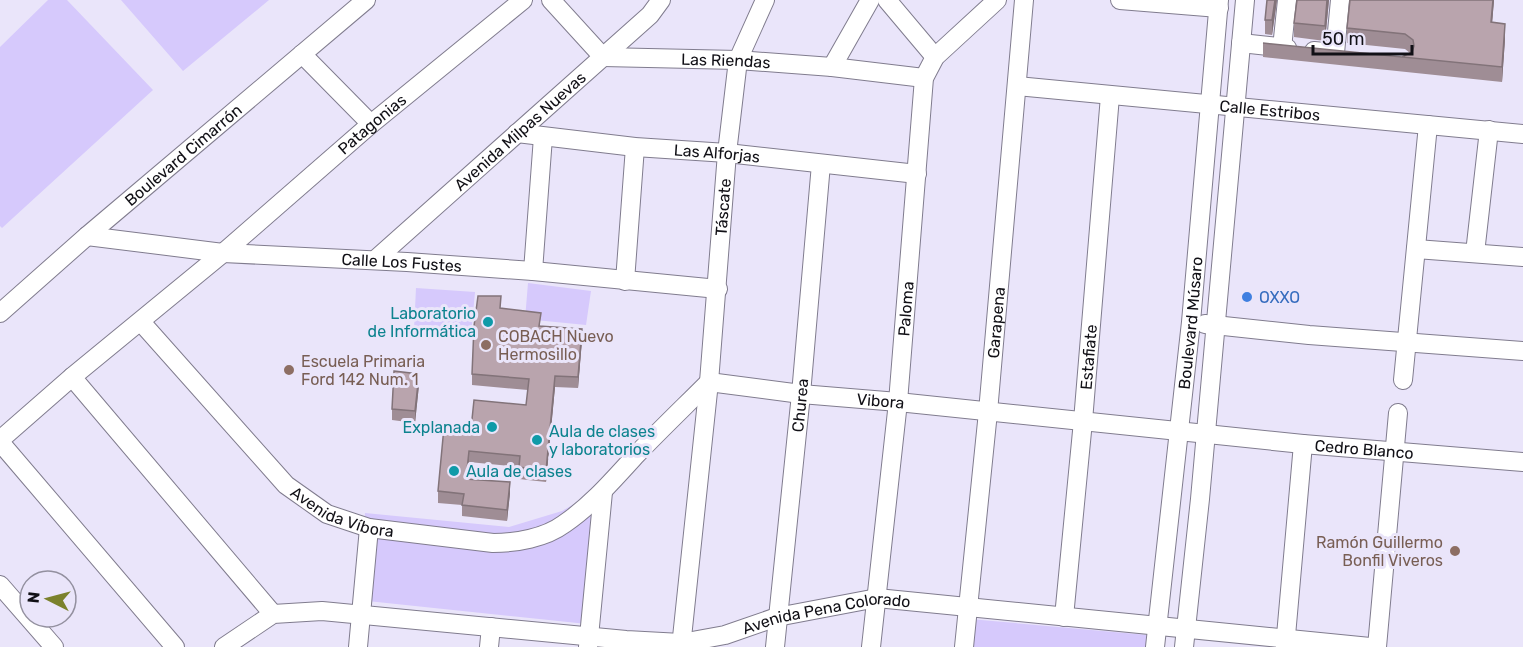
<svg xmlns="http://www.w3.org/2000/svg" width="1523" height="647" viewBox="0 0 1523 647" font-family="Rubik,sans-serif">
<rect width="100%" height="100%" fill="#eae5fa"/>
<path fill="#d6c9fc" d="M48,0H67L153,90L2,228L0,226V47Z
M121,0H269L183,71Z
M528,283L591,291L586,325L525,319Z
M416,288L475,292L471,335L414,330Z
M605,486L587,624L358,600L365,513L509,527L562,511Z
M970,619L1147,635L1146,647H967Z"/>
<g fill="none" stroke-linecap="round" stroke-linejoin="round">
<g stroke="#807c8e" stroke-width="20">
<g id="minor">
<path id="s1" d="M551,0L603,57L738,60L832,67L924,78"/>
<path d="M887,0L935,57"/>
<path d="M1120,0L1219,8"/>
<path d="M1241,43L1287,48"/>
<path d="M1282,48L1287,0"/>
<path d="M1314,51L1335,53L1340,0"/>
<path d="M302,54L371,124"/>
<path d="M832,67L870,0"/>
<path id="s2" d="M1017,86L1523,134"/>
<path id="s3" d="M517,133L635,147L727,153L917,174"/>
<path id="s4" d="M87,236L223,253L407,262L533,271L718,289"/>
<path d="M1416,249L1523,257"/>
<path d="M1475,253L1489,130"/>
<path id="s5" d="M375,260L650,15L661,0"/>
<path d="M533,271L543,137"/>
<path d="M625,281L635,147"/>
<path id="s6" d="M0,313L87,236L366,0"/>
<path id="s7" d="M141,322L286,485L327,514L369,528L493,543C516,543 545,538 564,524C592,505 614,479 637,454C660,430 685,406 709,382L801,394L898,402L1303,444L1523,462"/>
<path d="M1205,324L1309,335L1523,351"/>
<path d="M72,377L273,614"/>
<path d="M1403,380L1428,125"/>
<path id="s8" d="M0,440L72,377L223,253L371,124L523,0"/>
<path d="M0,442L175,647"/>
<path d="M0,585L54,647"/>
<path id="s9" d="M1064,617L1083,421L1110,96"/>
<path id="s10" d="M224,647L273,614L322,611L626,640L681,643L725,635L777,617L877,598L1370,647"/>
<path d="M358,647L369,528"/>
<path d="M489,647L491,627"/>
<path d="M588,647L603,492"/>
<path id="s11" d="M681,647L709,382L727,153L738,60L765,0"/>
<path id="s12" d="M775,647L801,394L821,164"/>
<path id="s13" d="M871,647L898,402L924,78L935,57L997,0"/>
<path id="s14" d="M964,647L988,412L1024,0"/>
<path id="s15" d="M1155,647L1191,322L1219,0"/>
<path d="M1184,647L1200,499L1245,0"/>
<path d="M1285,647L1303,444"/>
<path d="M1377,647L1398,413"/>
</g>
</g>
<use href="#minor" stroke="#fff" stroke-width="18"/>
</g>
<path fill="#9f8d95" d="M1277,0L1272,35L1265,34V20Z
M1297,0H1329L1325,41L1294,37V23Z
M1350,0H1494L1492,23L1505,39L1502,82L1263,57V43L1402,57L1410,53L1405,49L1347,43V28Z
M501,308L541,326L582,340L578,388L555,387L546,482L519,479V467L469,462L467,479L510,493L507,521L462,516V505L438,503V491L471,429L526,405L528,390L472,385V374Z
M419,385L415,423L392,420V409Z"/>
<path fill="#827379" d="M1275,0H1277L1272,35V20Z
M1327,0H1329L1325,41V26Z
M1493,0H1494L1491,37V22Z
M1505,24V39L1502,82V67Z
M582,329V340L578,388V377Z
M419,374V385L415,423V411Z
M555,376V387L546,482V471Z
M469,451V462L466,490V479Z
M510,482V493L507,521V510Z"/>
<path fill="#b9a4ad" stroke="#827379" stroke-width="1.5" d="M1267,0H1275L1272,20H1265Z
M1297,0H1327L1325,26L1294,23Z
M1350,0H1493L1491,22L1505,24L1502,67L1263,43L1402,57L1412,52L1414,46L1413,40L1405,34L1347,28Z
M478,296H501L500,308L541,313L539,326L582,329L578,377L555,376L546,471L519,467L520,456L469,451L466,479L510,482L507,510L462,505L464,494L438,491L444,427L471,429L474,400L526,405L529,379L472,374L474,326Z
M394,371L419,374L415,411L392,409Z"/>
<circle fill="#3f7fe0" stroke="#eae5fa" stroke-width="2" cx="1247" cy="297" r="6"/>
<g fill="#0f9aa8" stroke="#eae5fa" stroke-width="2">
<circle cx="488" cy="322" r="6"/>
<circle cx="492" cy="427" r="6"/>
<circle cx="537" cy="440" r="6"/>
<circle cx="454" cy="471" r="6"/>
</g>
<g fill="#8d6e63" stroke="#eae5fa" stroke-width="2">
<circle cx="486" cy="345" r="6"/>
<circle cx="289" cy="370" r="6"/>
<circle cx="1455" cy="551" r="6"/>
</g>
<g text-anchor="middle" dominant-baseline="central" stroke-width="6" stroke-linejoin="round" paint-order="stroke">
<g font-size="16" fill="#111016" stroke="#eae5fa">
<text stroke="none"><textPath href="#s1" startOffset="200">Las Riendas</textPath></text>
<text stroke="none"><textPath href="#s2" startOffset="254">Calle Estribos</textPath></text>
<text stroke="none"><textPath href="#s8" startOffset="488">Patagonias</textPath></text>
<text stroke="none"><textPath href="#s5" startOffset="194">Avenida Milpas Nuevas</textPath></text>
<text stroke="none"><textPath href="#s3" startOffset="201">Las Alforjas</textPath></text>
<text stroke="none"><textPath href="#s6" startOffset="242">Boulevard Cimarrón</textPath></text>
<text stroke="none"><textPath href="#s11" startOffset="442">Táscate</textPath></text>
<text stroke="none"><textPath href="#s4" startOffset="316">Calle Los Fustes</textPath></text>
<text stroke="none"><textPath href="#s13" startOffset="340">Paloma</textPath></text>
<text stroke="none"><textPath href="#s14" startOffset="326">Garapena</textPath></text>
<text stroke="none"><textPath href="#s15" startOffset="326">Boulevard Músaro</textPath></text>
<text stroke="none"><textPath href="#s9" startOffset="261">Estafiate</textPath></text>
<text stroke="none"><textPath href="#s7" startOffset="888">Vibora</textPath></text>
<text stroke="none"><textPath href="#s12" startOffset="243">Churea</textPath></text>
<text stroke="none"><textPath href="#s7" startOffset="1374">Cedro Blanco</textPath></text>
<text stroke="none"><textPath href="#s7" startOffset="282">Avenida Víbora</textPath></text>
<text stroke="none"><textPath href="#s10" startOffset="618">Avenida Pena Colorado</textPath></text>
</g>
<g font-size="16" fill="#366cbe" stroke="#eae5fa" text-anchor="start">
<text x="1259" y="297">OXXO</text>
</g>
<g font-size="16" fill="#0d838f" stroke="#eae5fa" text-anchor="end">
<text x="476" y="313">Laboratorio<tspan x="476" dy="18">de Informática</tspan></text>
<text x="480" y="427">Explanada</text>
<text x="549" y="431" text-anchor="start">Aula de clases<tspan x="549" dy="18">y laboratorios</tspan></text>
<text x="466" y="471" text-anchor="start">Aula de clases</text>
</g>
<g font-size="16" fill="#785e54" stroke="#eae5fa" text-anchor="start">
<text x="498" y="336">COBACH Nuevo<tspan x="498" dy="18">Hermosillo</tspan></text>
<text x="301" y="361">Escuela Primaria<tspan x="301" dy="18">Ford 142 Num. 1</tspan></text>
<text x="1443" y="542" text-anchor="end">Ramón Guillermo<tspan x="1443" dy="18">Bonfil Viveros</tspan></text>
</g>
</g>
<g transform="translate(48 599) rotate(276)"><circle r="28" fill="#eae5fa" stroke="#93909f" stroke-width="1.5"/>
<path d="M0-4.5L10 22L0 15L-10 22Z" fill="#7b812c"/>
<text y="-9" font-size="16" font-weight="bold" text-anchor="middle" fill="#111016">N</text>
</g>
<path d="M1313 45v9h99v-9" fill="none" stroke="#111016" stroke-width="3"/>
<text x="1322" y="45" font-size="18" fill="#111016" stroke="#eae5fa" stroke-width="4.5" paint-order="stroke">50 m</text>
</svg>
